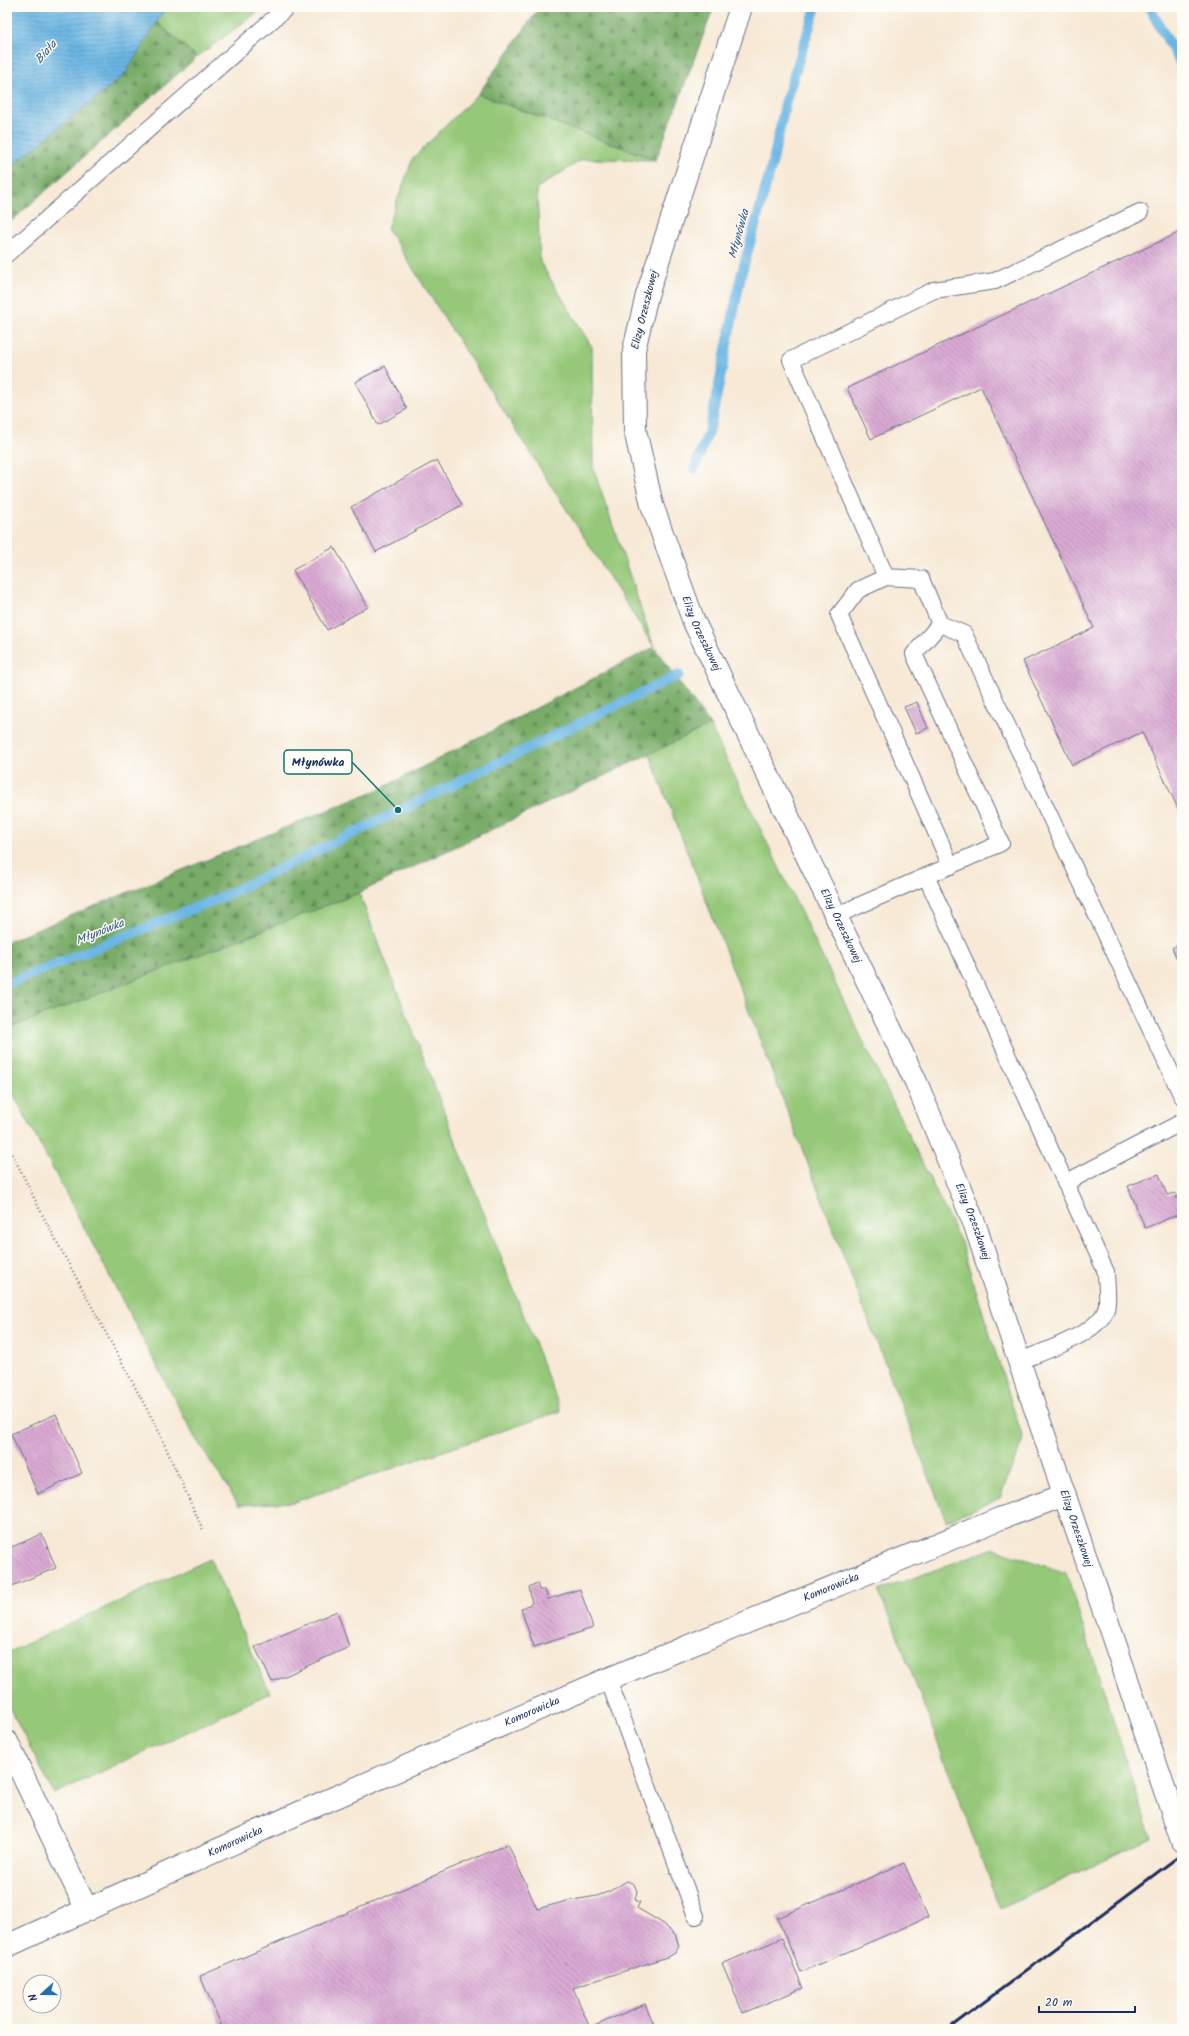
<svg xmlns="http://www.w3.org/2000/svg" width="1189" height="2036" viewBox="0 0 1189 2036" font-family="Kalam,sans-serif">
<defs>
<pattern id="forest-firs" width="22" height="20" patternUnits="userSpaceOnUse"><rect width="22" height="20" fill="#78ac68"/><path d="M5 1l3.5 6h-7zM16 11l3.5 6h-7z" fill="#628c59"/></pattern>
<pattern id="water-rules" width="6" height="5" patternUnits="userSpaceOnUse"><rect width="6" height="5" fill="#6bb6e4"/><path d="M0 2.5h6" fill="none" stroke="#5794bc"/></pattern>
<pattern id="building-back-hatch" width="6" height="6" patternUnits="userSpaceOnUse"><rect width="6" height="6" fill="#daaad4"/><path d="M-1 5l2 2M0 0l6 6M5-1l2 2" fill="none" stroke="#b08baf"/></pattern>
</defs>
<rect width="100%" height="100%" fill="#fdfcf7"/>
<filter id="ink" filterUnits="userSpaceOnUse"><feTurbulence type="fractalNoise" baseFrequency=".025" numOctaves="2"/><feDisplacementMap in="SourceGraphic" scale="8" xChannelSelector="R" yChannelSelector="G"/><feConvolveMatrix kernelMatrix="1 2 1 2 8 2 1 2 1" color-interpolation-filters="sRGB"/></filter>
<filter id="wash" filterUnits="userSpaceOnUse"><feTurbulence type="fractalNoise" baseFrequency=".012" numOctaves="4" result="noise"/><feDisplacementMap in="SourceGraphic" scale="16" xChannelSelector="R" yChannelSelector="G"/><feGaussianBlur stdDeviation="0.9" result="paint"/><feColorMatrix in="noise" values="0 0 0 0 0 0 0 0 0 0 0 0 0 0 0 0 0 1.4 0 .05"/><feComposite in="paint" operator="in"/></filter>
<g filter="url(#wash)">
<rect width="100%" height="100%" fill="#f7e9d5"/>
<path fill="#95c878" stroke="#587c6b" d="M166,7H264L197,57L156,21Z
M478,94L656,160L583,159L537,188L540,262L592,347L593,467L654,647L387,228L413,158Z
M710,725L961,1243L1023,1439L1000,1498L946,1521L649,753Z
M359,893L561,1411L294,1502L239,1505L194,1436L7,1082V1029Z
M994,1548L1066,1573L1151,1838L1000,1909L892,1621L878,1591Z
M210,1559L270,1693L54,1794L7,1703V1653Z"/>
<path fill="url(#forest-firs)" stroke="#4a6e63" d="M540,7H714L656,160L478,94Z
M156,21L197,57L7,225V170L125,74Z
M654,647L710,725L359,893L7,1029V942L384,787Z"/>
<path fill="url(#water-rules)" stroke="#4372a1" d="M8,7H166L125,74L7,170Z"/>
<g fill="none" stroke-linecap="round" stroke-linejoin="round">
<path stroke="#6bb6e4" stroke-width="10" d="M1149,7L1182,66
M694,469L710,428L741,276L773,161L786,100L816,7
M7,984L222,897L679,675"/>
</g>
<g id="blocks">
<path fill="url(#building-back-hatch)" d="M1182,231V817L1142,732L1072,765L1023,661L1094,628L981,387L871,439L847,388Z
M385,366L407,409L378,425L355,382Z
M437,460L462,505L376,552L351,507Z
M334,547L368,607L327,630L293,570Z
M917,702L928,728L916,733L904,707Z
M1182,943V970L1172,948Z
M1159,1174L1167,1195L1175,1193L1182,1213L1145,1228L1128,1186Z
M56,1414L82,1473L38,1494L11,1434Z
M42,1534L56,1568L7,1588V1549Z
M537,1583L539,1590H545L548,1599L580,1589L593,1628L534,1647L521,1609L532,1603L529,1587Z
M337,1611L349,1647L272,1682L255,1647Z
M508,1844L537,1909L567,1901L597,1896L610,1891L627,1881L634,1884L637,1891L635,1900L640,1902L637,1908L659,1921L675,1934L679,1946L675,1953L670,1956L573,1988L590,2028L645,2004L656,2029H223L200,1976Z
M904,1863L928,1917L801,1972L777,1918Z
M782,1938L803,1988L743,2013L722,1964Z"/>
</g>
</g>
<g filter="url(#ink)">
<use href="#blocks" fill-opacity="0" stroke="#687088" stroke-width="1"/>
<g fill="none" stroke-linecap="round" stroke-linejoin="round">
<g stroke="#687088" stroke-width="18">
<path id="lane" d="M7,254L287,7
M886,577L791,360L934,290L995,281L1140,212
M940,624L964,634L1182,1096
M926,876L1106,1272C1106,1283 1109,1299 1106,1309C1100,1333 1041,1353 1019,1361
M835,916C890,892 946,868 1001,843L914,654L940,624L921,579L886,577L858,590L839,615L951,866
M1065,1183L1182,1122
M608,1679L696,1916"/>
</g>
<g stroke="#687088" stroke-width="24">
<g id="street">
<path id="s1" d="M741,7L647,295L634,350L635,430L652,505L694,622L916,1082L975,1225L1019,1361L1182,1841"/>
<path d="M7,1742L87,1910"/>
<path id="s2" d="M7,1946L299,1813L608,1679L999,1519L1065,1495"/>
</g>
</g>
<path stroke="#687088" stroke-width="2.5" stroke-dasharray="1 3" stroke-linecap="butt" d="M7,1143L42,1214L157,1428L203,1530"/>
<use href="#lane" stroke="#fff" stroke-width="16"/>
<use href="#street" stroke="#fff" stroke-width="22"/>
<path stroke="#1b2f5e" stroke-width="3" d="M948,2029L1182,1854"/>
</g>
</g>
<g text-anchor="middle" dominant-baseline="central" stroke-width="3" stroke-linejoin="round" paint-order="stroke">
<g font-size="11" fill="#1b2f5e" stroke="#fdfcf7">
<text transform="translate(645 310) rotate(-76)">Elizy Orzeszkowej</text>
<text stroke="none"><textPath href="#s1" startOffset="654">Elizy Orzeszkowej</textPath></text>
<text stroke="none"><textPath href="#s1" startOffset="978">Elizy Orzeszkowej</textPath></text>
<text stroke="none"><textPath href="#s1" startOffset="1302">Elizy Orzeszkowej</textPath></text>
<text stroke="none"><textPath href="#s1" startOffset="1626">Elizy Orzeszkowej</textPath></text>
<text stroke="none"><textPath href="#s2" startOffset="899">Komorowicka</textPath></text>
<text stroke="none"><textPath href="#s2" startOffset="575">Komorowicka</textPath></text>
<text stroke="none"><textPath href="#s2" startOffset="251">Komorowicka</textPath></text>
</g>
<g font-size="12" font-style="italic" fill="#335886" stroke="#fdfcf7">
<text transform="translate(46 52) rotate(-49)">Biała</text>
<text transform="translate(739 234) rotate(-75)">Młynówka</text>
<text transform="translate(100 932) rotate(-22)">Młynówka</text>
</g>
</g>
<path fill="none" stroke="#0f766e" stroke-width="1.5" d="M398 810L352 762"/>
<circle fill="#0f766e" stroke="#fdfcf7" stroke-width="1.5" cx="398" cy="810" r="4"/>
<rect fill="#fdfcf7" stroke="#0f766e" stroke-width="1.5" x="284" y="750" width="68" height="24" rx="4"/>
<g font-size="12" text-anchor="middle" font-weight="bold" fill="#1b2f5e">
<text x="318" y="766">Młynówka</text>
</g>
<rect width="1189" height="2036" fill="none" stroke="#fdfcf7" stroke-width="24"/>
<g transform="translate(42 1994) rotate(249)"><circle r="19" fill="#fdfcf7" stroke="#a3aaba"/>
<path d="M0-3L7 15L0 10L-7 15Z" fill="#1f6fb2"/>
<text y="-6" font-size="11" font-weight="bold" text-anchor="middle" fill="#1b2f5e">N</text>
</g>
<path d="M1039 2006v6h96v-6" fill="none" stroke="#1b2f5e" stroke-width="2"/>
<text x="1045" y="2006" font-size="12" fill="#1b2f5e" stroke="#fdfcf7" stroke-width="3" paint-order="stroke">20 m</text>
</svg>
